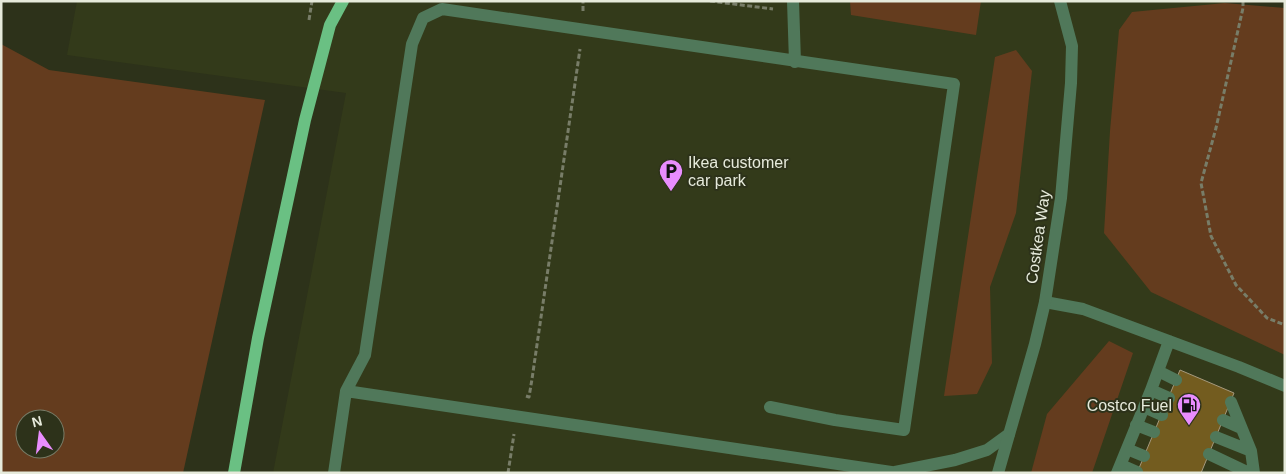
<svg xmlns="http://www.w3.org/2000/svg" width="1286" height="474" viewBox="0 0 1286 474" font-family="Arial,sans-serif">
<rect width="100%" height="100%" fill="#2d321a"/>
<path fill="#333a1a" d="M77,1H1225L1204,143L1285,346V473H273L346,93L67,55Z"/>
<path fill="#643c1e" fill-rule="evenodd" d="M850,1H981L976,35L851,15Z
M1225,3L1285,8V355L1151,292L1104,233L1110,131L1119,30L1132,12Z
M1,44L49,70L265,100L183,473H1ZM25,419H55V449H25Z
M1016,50L1032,71L1016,213L990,287L992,363L977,394L944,396L995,57Z
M1109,341L1133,353L1092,473H1031L1047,414Z"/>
<path fill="#735c1f" stroke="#a5997d" d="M1180,370L1234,393L1201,473H1137Z"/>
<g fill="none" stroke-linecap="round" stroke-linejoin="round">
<path stroke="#787d68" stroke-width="3" stroke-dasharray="5 2.5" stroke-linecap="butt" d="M710,1L773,9
M1243,1V8L1216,128L1201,183L1211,236L1236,285L1267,318L1285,325
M583,11V1
M309,20L312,1
M526,396L529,397L532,379L580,49
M508,473L514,434"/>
<path stroke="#50785a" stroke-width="12" d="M793,1L795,62
M1045,302L1083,309L1239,367L1285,386
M1158,371L1176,380
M1151,390L1169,398
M346,391L898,473
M1231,402L1251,451L1254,473
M1144,407L1162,415
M1223,420L1241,428
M1136,425L1154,432
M1216,437L1251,451
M1127,449L1144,456
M1209,454L1249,473
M1121,465L1137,472
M895,472L955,460L987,450L1009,434
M334,473L346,391L365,355L412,44L423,18L442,9L954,84L904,430L835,420L770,407
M1117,473L1151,390L1169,341"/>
<path stroke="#50785a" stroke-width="12" d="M998,473L1035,344L1045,302L1061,198L1071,83L1072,46L1060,1"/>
<path stroke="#6ac083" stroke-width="12" d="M234,473L258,338L305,120L330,25L343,1"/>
</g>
<defs>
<g id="parking-pin" transform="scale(1.25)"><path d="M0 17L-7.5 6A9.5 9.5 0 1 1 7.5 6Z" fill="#e98dfe" stroke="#2d321a"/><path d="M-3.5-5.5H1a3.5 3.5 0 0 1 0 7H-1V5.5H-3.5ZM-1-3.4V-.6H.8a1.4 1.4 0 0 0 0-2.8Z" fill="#111"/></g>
<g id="fuel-pin" transform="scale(1.25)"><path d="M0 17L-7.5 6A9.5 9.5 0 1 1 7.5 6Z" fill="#e98dfe" stroke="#2d321a"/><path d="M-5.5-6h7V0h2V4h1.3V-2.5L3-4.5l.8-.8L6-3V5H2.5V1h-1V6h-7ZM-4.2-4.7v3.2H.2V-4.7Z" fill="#111"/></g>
</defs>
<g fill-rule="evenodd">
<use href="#parking-pin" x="671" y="171"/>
<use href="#fuel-pin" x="1189" y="405"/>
</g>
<g text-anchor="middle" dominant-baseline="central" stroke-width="4" stroke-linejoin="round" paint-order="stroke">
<g font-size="16" fill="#e6eadb" stroke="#2d321a" text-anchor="start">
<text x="688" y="162">Ikea customer<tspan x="688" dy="18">car park</tspan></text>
<text x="1172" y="405" text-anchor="end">Costco Fuel</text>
</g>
<g font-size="16" fill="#e6eadb" stroke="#2d321a">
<text transform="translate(1038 237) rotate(-82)">Costkea Way</text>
</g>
</g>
<rect width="1286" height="474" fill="none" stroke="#e6eadb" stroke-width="5"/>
<g transform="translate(40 434) rotate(346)"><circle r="24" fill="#2d321a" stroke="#777c67"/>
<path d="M0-4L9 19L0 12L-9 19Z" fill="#e98dfe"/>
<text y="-8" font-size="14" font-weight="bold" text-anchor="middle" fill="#e6eadb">N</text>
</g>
</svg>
